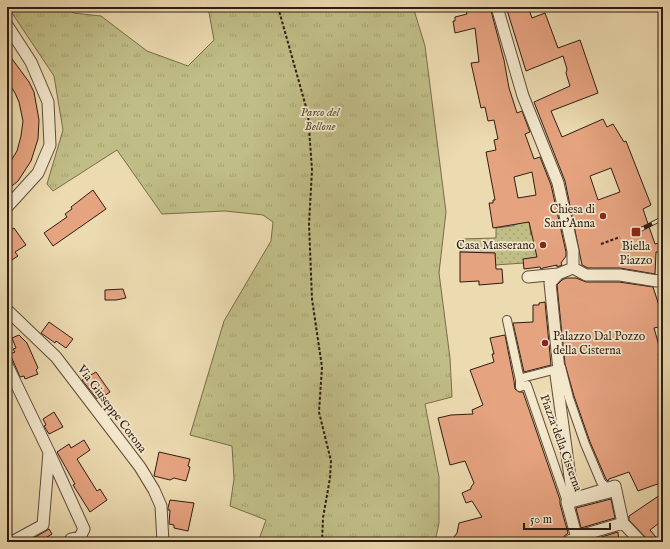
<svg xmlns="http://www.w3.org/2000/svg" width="670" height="549" viewBox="0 0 670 549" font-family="'IM FELL English',serif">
<defs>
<pattern id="grass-tufts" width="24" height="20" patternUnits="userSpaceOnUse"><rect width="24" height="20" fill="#c0bd86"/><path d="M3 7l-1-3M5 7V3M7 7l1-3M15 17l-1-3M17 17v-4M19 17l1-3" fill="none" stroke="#a5a273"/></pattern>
<pattern id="garden-dots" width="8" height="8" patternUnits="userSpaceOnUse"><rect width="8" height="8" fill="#c0bd86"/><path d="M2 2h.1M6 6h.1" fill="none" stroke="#a5a273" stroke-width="1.8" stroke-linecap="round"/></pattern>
</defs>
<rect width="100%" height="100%" fill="#ecdab0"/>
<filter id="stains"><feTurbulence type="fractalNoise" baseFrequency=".005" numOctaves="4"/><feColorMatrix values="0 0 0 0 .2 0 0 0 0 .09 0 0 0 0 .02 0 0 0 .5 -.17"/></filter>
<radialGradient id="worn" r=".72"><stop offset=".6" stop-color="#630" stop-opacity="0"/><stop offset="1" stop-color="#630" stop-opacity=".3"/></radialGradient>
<path fill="url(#grass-tufts)" stroke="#786c4c" d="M8,7H69L73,13L101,16L147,51L188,66L214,40L208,7H419L414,10L425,46L446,212L439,273L450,358L452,397L425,404L439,477V523L435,542H258L266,520L230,506L234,479L232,446L190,435L224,321L271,241L273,222L263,215L225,211L162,214L117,150L53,191L47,184L63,130L54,76Z"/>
<path fill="url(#garden-dots)" stroke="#786c4c" d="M524,221L529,222L531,235H534L538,257L524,263L495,265V253L460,252L461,239L496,238V228L512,226Z"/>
<path fill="#e6a380" stroke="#2f1c13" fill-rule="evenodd" d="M465,7H490L504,60L509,88L517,113L522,111L530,132L525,134L534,159L540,157L551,185L566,252V256L561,263L562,265L557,267V265L543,268L541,269L540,267L524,269L523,259L537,257L529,222L493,228L489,203H493V200H495L486,152L496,150L494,140L498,139L494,120L488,121L485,107L481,108L471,63L479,62L475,28L455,33L453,21H455V17L467,14ZM532,172L536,195L518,198L514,177Z
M504,7H528L532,18L545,13L558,48L580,40L598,93L551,111L562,137L603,119L607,127L613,124L624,142L626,141L651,205L643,209L647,221L655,244L663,242V252H656L655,274L620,268H588L582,265L565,181L534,102L570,86L566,73L567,69L563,56L526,71L507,10L505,11ZM611,168L620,192L598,200L590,176Z
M7,52L29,82L34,92L39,120L38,139L31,161L18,181L7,190V167L17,151L21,136L23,121L19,102L15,93L7,80Z
M93,190L106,209L53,246L44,233L67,217L65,214L72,209L71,207Z
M14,228L26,245L15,252L18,256L7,263V232Z
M460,252L495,253L496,269H502L503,283L479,285V281L460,282Z
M566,278H576L586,282H619L653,287L663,318V326L654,328L661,353L658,354L663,370V482L638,491L629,472L609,479L608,481L606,479L590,442L574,396L565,364L557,285L562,280Z
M123,289L126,298L116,300H105V290Z
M545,302L551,365L524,372L513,323L533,322V305H539V303Z
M49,322L73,339L66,348L56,341L55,343L41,333Z
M19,335L27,343L38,368L36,370L38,374L25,379L24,376L20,377L10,354L15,352L13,349L16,348L12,338Z
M505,335L514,381L515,389L519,392H523L560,500V504L568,533L562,538L561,542H450L457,533L459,523L482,517L472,501L466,503L462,493L471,489V487L474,483L465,461L450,465L438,418L451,415L473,414L472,410L483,405L470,370L494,362L492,354H494L490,338Z
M96,372L110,392L101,398L100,396L97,399L82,380Z
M54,412L63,427L49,434L44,426L46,425L43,419Z
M84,440L90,450L77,459L97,491L100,489L107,500L90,512L73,485L75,484L57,452L69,444L71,448Z
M159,452L190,459L188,466L190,467L186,481L174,478L170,480L154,476Z
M663,493V520L650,530L660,542H648L646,538L629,520V516Z
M611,499L615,518L581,528L576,508Z
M170,500L194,503L188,531L174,528V525L169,524L170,510H168V508Z
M49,529L52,534L39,542H27Z
M618,532L619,542H585Z"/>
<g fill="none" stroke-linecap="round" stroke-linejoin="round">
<g stroke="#5e4c3a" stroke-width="10">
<path id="pedestrian" d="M507,320L520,380
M561,367L569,398L585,444L601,482L612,493L573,503L568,501L566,499L527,385L520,387V380L522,378L557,369Z"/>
</g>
<g stroke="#5e4c3a" stroke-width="13">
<path id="minor" d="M497,7L523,96L558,183L573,251V268L558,274L550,283L559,370L556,375L573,499
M7,25L31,62L48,102L50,145L38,173L7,207
M573,268L586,275H620L657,281L663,279
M528,277L558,274
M7,310L56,357L140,467L154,490L161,506L163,542
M7,365L49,452L84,529L80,537L71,539
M12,542L43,525L49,452
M568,542L576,537L623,523L641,542
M578,542L567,502L573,499L615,486L623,523"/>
</g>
<path stroke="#2f1c13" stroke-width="2" stroke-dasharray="3 2" stroke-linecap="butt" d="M278,7L308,114L312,170L309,224L312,299L322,367L319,412L331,461L330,478L323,518L322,542
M601,244L620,237"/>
<use href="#pedestrian" stroke="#f3e7cc" stroke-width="8"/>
<use href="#minor" stroke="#f3e7cc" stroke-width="11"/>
<g stroke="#2f1c13" stroke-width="4.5">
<path id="rail" d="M636,232L663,218"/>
</g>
<use href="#rail" stroke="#f3e7cc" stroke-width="3" stroke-dasharray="9" stroke-linecap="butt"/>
</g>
<g fill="#8f2418" stroke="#f3e7cc" stroke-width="1.5">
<circle cx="603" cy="216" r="4"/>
<rect x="631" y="227" width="10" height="10" rx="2"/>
<circle cx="543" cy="245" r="4"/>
<circle cx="545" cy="343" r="4"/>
</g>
<g text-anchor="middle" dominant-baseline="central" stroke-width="3.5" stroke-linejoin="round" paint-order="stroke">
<g font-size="12" font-style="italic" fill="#5a4c36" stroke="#f3e7cc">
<text x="320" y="112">Parco del<tspan x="320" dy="14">Bellone</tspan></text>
</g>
<g font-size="12" fill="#2f1c13" stroke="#f3e7cc" text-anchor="end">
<text x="595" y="209">Chiesa di<tspan x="595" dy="14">Sant'Anna</tspan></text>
<text x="535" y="245">Casa Masserano</text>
<text x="636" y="246" text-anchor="middle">Biella<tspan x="636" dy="14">Piazzo</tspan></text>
<text x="553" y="336" text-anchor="start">Palazzo Dal Pozzo<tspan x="553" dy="14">della Cisterna</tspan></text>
</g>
<g font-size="12" fill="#2f1c13" stroke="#f3e7cc">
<text transform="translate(112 409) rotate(53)">Via Giuseppe Corona</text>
<text transform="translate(561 443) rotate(70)">Piazza della Cisterna</text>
</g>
</g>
<rect width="670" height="549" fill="none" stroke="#ecdab0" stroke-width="24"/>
<rect x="8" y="8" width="654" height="533" fill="none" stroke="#2f1c13" stroke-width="2"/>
<rect x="12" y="12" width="646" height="525" fill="none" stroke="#2f1c13"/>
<path d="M524 523v6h86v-6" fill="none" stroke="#2f1c13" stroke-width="2"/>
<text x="530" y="523" font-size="12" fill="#2f1c13" stroke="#f3e7cc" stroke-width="3" paint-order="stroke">50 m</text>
<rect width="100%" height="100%" filter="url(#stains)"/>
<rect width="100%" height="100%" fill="url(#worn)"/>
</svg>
